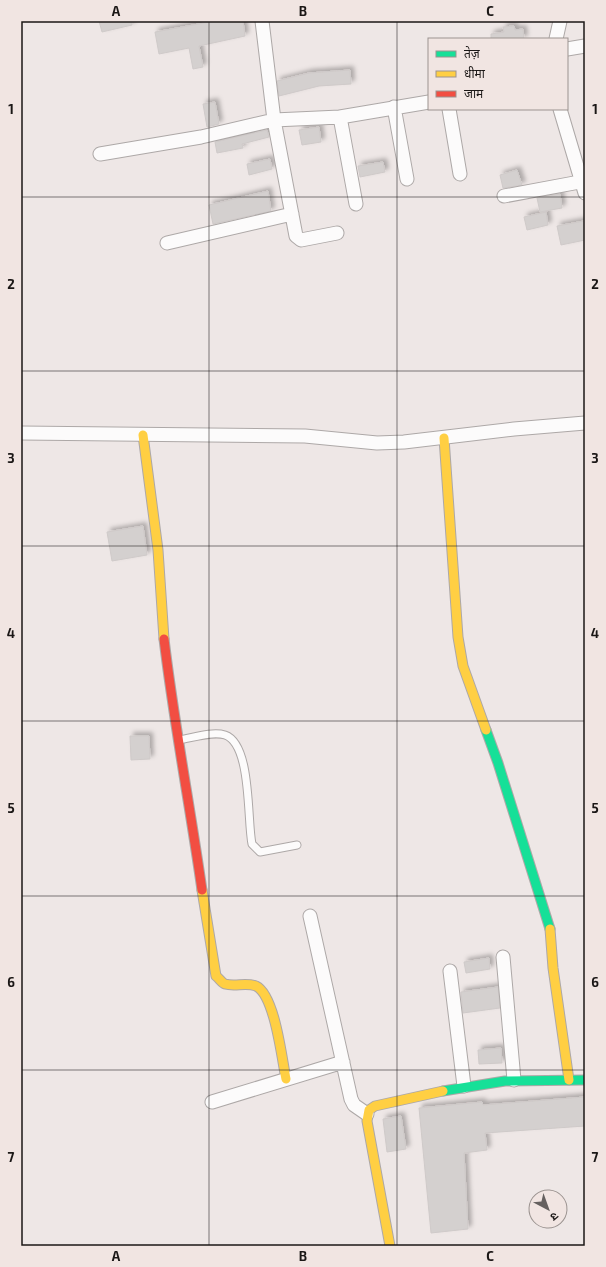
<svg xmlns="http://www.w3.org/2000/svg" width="606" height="1267" viewBox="0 0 606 1267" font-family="'Exo 2','Noto Sans Devanagari',sans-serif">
<defs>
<filter id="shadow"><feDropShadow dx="3.5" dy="-3.5" stdDeviation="2" flood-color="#0004"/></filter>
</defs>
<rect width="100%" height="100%" fill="#eee7e6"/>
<path fill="#d4d0cf" stroke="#cfcac9" filter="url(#shadow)" d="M99,21H132V25L102,32Z
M215,21H243L245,36L199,46L203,67L193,69L189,48L159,54L155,32Z
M514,26L515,30L523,29L524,39H491V34L504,32L503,27Z
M350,70L351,84L319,86L279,96L277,81L309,73Z
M215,102L219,124L207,127L203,104Z
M319,127L321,142L302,145L299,130Z
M267,130L269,137L242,144L243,148L217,153L215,142Z
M270,159L272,169L249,175L247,164Z
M383,162L385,172L360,177L358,166Z
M517,170L522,185L503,188L500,175Z
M268,191L271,211L213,224L209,205Z
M560,194L562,208L540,212L537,198Z
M546,212L548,225L527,230L524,217Z
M584,221L585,240L561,245L557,226Z
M143,526L147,555L112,561L107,532Z
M130,736H149L150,759L131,760Z
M489,958L490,969L466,973L464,962Z
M498,987L500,1008L463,1013L461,992Z
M501,1048L502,1063L479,1064L478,1050Z
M585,1097V1126L485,1133L487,1150L464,1153L468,1229L431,1233L419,1108L482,1102L483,1105Z
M401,1116L406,1149L387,1152L383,1119Z"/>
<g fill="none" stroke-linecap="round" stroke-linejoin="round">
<g stroke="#ada8a7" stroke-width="9">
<path id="lane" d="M179,740C192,738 212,731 225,735C252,744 247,821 252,844L260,852L297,845"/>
</g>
<g stroke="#ada8a7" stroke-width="15">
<path id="street" d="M262,21L274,120L296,236L301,240L337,233
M556,39L560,21
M567,49L585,46
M394,107L407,179
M449,109L460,174
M560,109L585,193
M340,117L356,204
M100,154L201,137L274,120L340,117L429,102
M504,196L585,181
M167,243L292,214
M21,433L305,436L377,443L404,442L514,429L585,423
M310,916L351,1099L354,1105L367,1114
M503,957L514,1080
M450,971L464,1086
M212,1102L343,1062"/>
</g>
<g stroke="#ada8a7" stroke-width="11">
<path id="fast" d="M486,730L498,763L550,929
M443,1091L505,1081L585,1080"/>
</g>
<g stroke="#ada8a7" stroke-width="11">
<path id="slow" d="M143,435L158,550L164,639
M444,438L458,637L463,666L486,730
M202,890L216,976C219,978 222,983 225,984C235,987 246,982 256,986C275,995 282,1060 286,1079
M550,929L553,968L569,1080
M390,1246L367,1121L369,1110L375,1106L443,1091"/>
</g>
<g stroke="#ada8a7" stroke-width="11">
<path id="jam" d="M164,639C174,723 190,806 202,890"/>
</g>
<use href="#lane" stroke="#fcfbfb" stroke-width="7"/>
<use href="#street" stroke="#fcfbfb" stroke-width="13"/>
<use href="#fast" stroke="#16e098" stroke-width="9"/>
<use href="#slow" stroke="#ffcf43" stroke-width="9"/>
<use href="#jam" stroke="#f24e42" stroke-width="9"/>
</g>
<path fill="none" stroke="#1b1716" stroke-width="1" stroke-opacity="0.55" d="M209,21V1246M397,21V1246M21,197H585M21,371H585M21,546H585M21,721H585M21,896H585M21,1070H585"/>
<rect width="606" height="1267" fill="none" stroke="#f1e5e2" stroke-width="44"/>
<rect x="428" y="38" width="140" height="72" fill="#f1e5e2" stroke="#9b9390"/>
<rect x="436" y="51" width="20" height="6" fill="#16e098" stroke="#9b9390"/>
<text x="464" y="58" font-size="12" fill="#1b1716">तेज़</text>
<rect x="436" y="71" width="20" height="6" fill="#ffcf43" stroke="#9b9390"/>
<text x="464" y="78" font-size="12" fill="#1b1716">धीमा</text>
<rect x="436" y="91" width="20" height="6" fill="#f24e42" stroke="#9b9390"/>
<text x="464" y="98" font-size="12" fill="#1b1716">जाम</text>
<g transform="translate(548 1209) rotate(139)"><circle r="19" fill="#f1e5e2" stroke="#9b9390"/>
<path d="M0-3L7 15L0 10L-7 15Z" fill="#65605f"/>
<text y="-6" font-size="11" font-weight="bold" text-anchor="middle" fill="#1b1716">उ</text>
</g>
<rect x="22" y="22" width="562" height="1223" fill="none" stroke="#1b1716" stroke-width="1.5"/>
<g font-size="13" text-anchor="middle" font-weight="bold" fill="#1b1716">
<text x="116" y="16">A</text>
<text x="303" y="16">B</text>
<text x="490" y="16">C</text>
<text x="11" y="114">1</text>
<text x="595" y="114">1</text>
<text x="11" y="289">2</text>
<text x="595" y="289">2</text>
<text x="11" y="463">3</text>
<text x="595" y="463">3</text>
<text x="11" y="638">4</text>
<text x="595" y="638">4</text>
<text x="11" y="813">5</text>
<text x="595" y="813">5</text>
<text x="11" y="987">6</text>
<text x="595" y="987">6</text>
<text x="11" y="1162">7</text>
<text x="595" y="1162">7</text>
<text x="116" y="1261">A</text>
<text x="303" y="1261">B</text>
<text x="490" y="1261">C</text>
</g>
</svg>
